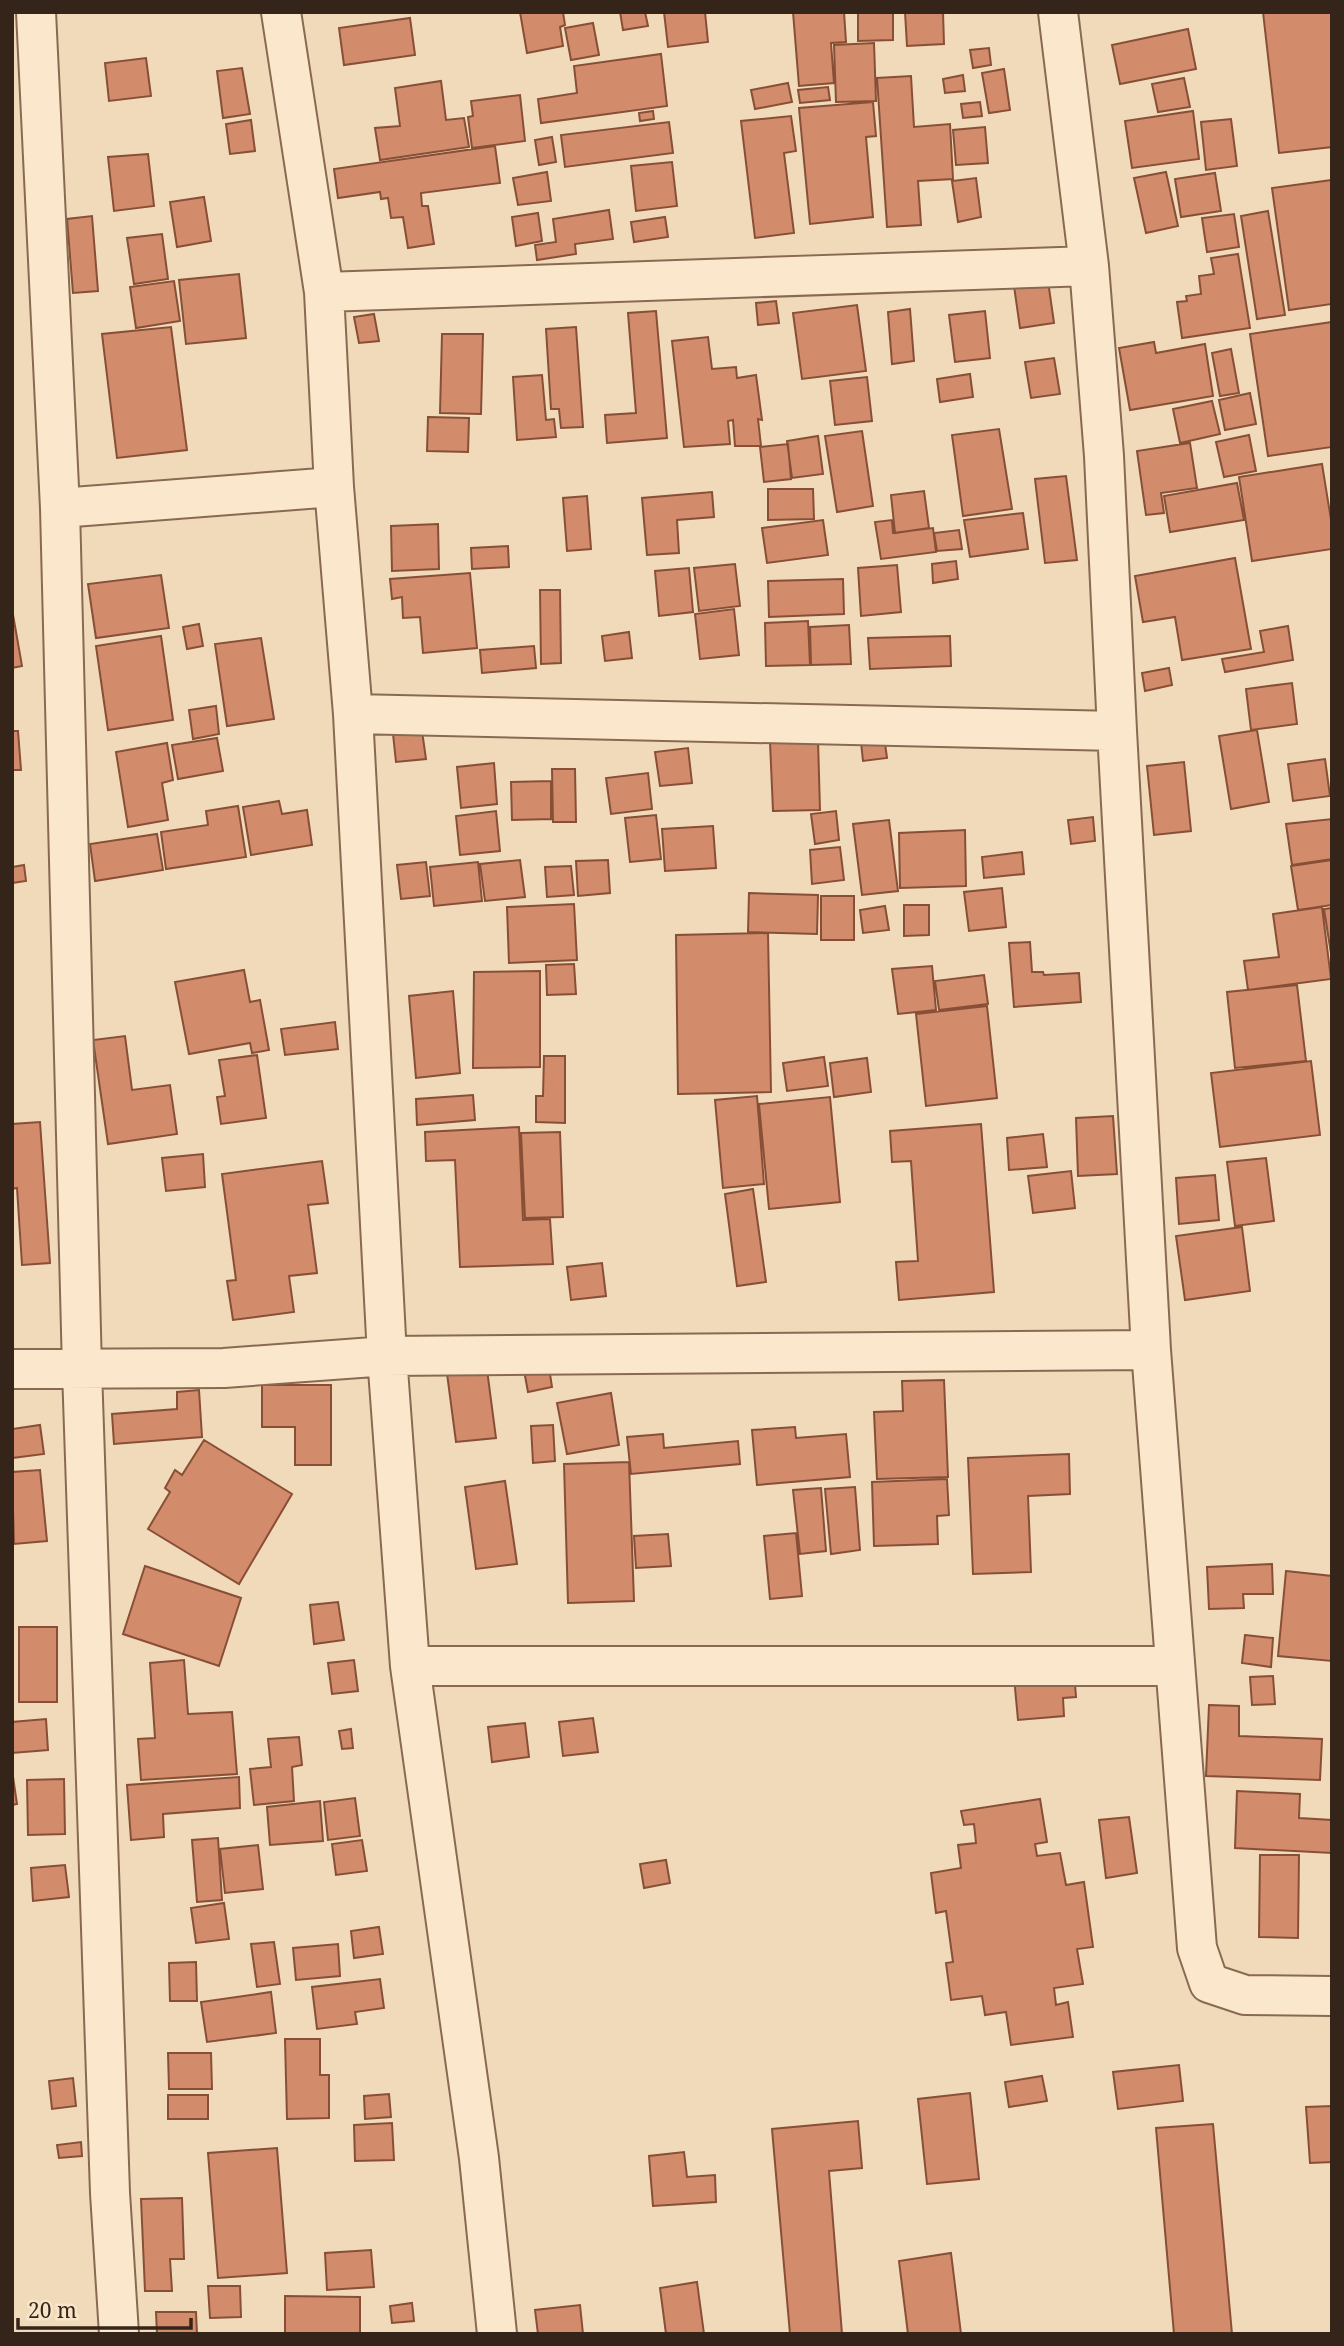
<svg xmlns="http://www.w3.org/2000/svg" width="1344" height="2346" viewBox="0 0 1344 2346" font-family="'Noto Serif',serif">
<rect width="100%" height="100%" fill="#f0dab9"/>
<path fill="#d28c6c" stroke="#884f37" stroke-width="2" d="M520,12H563L565,25L560,27L563,46L527,53Z
M620,12H645L648,26L623,30Z
M664,12H705L708,42L668,47Z
M793,12H844L846,42L831,43L834,83L799,86Z
M858,12H893V40L858,41Z
M905,12H943L944,44L907,46Z
M1263,12H1332V147L1279,153Z
M410,18L415,55L344,65L339,28Z
M593,23L599,55L571,60L565,28Z
M1188,29L1196,69L1120,84L1112,45Z
M874,43L876,101L836,102L834,45Z
M989,48L991,65L973,68L970,50Z
M661,54L667,106L541,123L538,99L577,93L574,66Z
M146,58L151,96L109,101L105,63Z
M242,68L250,114L223,118L217,71Z
M1004,69L1010,110L989,113L982,73Z
M963,75L965,91L945,93L943,79Z
M911,76L914,127L950,124L953,179L918,181L921,225L887,227L877,78Z
M1184,78L1190,107L1158,112L1152,84Z
M441,81L446,120L464,118L469,147L380,160L375,128L400,126L395,88Z
M788,83L792,102L755,109L751,90Z
M828,87L830,100L800,103L798,90Z
M520,95L525,141L472,148L468,117L473,116L471,101Z
M873,102L876,136L866,137L873,217L810,224L799,108Z
M980,102L982,116L963,118L961,104Z
M653,111L654,119L640,121L639,113Z
M1193,111L1199,159L1132,168L1125,121Z
M791,116L796,151L784,153L794,233L755,238L741,121Z
M1231,119L1237,166L1206,170L1201,122Z
M251,120L255,151L230,154L226,124Z
M669,122L673,153L565,167L561,135Z
M985,127L988,163L956,165L953,130Z
M552,137L556,162L539,165L535,140Z
M495,146L500,183L421,193L422,206H428L434,244L408,248L403,217L391,218L388,198L381,199L380,192L338,198L334,169Z
M148,154L154,206L114,211L108,157Z
M672,162L677,206L636,211L631,166Z
M547,172L551,201L518,205L513,178Z
M1166,172L1178,226L1146,233L1134,178Z
M1215,173L1221,211L1181,217L1175,179Z
M976,178L981,217L958,222L952,181Z
M1332,180V304L1289,310L1272,188Z
M204,197L211,241L177,247L170,202Z
M609,210L613,239L575,244L576,254L537,260L535,245L556,242L553,219Z
M1268,211L1285,315L1257,319L1241,216Z
M538,213L542,241L516,246L512,217Z
M1234,214L1239,247L1207,252L1202,218Z
M92,216L98,291L73,293L67,219Z
M665,217L668,237L634,242L631,222Z
M162,234L168,279L134,284L127,238Z
M1238,254L1250,328L1182,338L1177,302L1187,301L1186,296L1201,294L1199,276L1214,274L1211,258Z
M239,274L246,338L186,344L179,280Z
M174,281L180,321L136,328L130,287Z
M1048,281L1054,323L1020,328L1014,286Z
M776,301L779,323L758,325L756,303Z
M857,305L866,371L802,379L793,313Z
M910,309L914,361L892,364L888,312Z
M656,311L667,438L607,443L605,415L636,413L628,313Z
M985,311L990,358L955,362L949,315Z
M374,314L379,341L359,343L354,317Z
M1332,322V447L1268,456L1250,334Z
M171,327L187,450L117,458L102,334Z
M576,327L583,427L561,428L559,409H551L546,329Z
M442,334H483L481,414L440,413Z
M708,337L712,369L736,367L737,378L756,375L762,420L758,419L761,446H735L733,420L728,421L730,444L684,447L672,341Z
M1154,342L1156,353L1205,344L1213,396L1130,410L1119,348Z
M1231,349L1239,393L1220,396L1212,353Z
M1054,358L1060,394L1031,398L1025,362Z
M970,374L973,397L940,402L937,379Z
M542,375L546,420L554,419L556,437L517,440L513,377Z
M867,377L872,421L835,425L830,381Z
M1250,393L1256,424L1225,430L1219,400Z
M1212,401L1220,434L1180,443L1173,409Z
M428,417L469,418L468,452L427,451Z
M999,429L1012,509L963,516L952,435Z
M862,431L873,506L837,512L825,436Z
M1249,435L1256,471L1224,477L1216,442Z
M818,436L823,474L792,478L787,441Z
M1190,443L1197,488L1161,493L1164,513L1146,515L1137,451Z
M788,444L791,479L764,482L760,447Z
M1322,464L1332,526V549L1252,561L1239,477Z
M1066,476L1077,560L1045,563L1035,479Z
M1237,483L1244,520L1170,532L1164,496Z
M768,489H813L814,519L768,520Z
M924,491L929,528L895,533L891,495Z
M712,492L714,517L677,520L679,553L647,555L642,498Z
M587,496L591,549L567,551L563,498Z
M1023,513L1028,549L970,557L964,520Z
M823,520L828,555L767,563L762,528Z
M892,520L893,533L933,528L936,552L881,559L875,522Z
M438,524L439,569L392,571L391,526Z
M959,530L962,549L937,551L934,533Z
M508,546L509,567L472,569L471,548Z
M1235,558L1251,649L1182,660L1175,617L1143,622L1135,576Z
M956,561L958,579L933,583L932,564Z
M735,564L740,606L699,611L694,568Z
M897,565L901,612L861,616L858,568Z
M689,568L693,612L659,616L655,571Z
M470,573L477,648L423,653L420,617L403,618L402,597L392,599L390,579Z
M161,575L169,628L96,638L88,584Z
M843,579L844,614L769,617L768,581Z
M540,590H560L561,663L541,664Z
M12,609L22,666L12,668Z
M734,609L739,655L700,659L695,614Z
M808,621L810,665L766,666L765,623Z
M199,624L203,646L187,649L183,627Z
M849,625L851,664L811,665L810,627Z
M1288,626L1293,660L1225,672L1222,659L1264,652L1260,631Z
M629,632L632,658L605,661L602,636Z
M161,636L173,720L108,730L96,646Z
M950,636L951,666L870,669L868,638Z
M261,638L274,719L227,726L215,644Z
M534,646L536,668L482,673L480,650Z
M1169,668L1172,685L1145,691L1142,673Z
M1292,683L1297,724L1251,730L1246,689Z
M216,706L219,734L193,739L189,710Z
M883,729L887,758L863,761L860,733Z
M1257,730L1269,802L1231,809L1219,736Z
M12,731H18L21,770H12Z
M422,731L426,759L396,762L393,734Z
M217,738L223,771L178,779L172,745Z
M818,740L820,810L773,811L770,742Z
M167,743L173,780L162,783L168,820L128,827L116,752Z
M688,748L692,783L660,786L655,752Z
M1325,759L1330,796L1293,801L1288,764Z
M1184,762L1191,831L1154,835L1147,766Z
M494,763L497,804L461,808L457,767Z
M552,769H575L576,822H553Z
M648,773L652,809L611,814L606,778Z
M551,781V819L512,820L511,782Z
M279,801L282,814L307,810L312,845L251,855L243,807Z
M238,806L246,857L166,869L161,832L208,825L206,811Z
M496,811L500,851L460,855L456,816Z
M836,811L839,840L815,844L811,814Z
M656,815L661,859L630,862L625,818Z
M1093,817L1095,841L1071,844L1068,820Z
M1332,819V859L1292,865L1286,824Z
M889,820L898,891L862,895L853,824Z
M713,826L716,868L665,871L662,829Z
M965,830L966,886L900,888L899,833Z
M157,834L163,870L95,881L90,844Z
M840,847L844,880L812,884L810,850Z
M1022,852L1024,874L984,878L982,857Z
M520,860L525,897L485,901L480,864Z
M608,860L610,893L578,896L576,861Z
M1332,860V905L1298,910L1291,866Z
M426,862L430,896L401,899L397,865Z
M478,862L482,901L434,906L430,867Z
M24,865L26,881L12,883V867Z
M571,866L574,895L547,897L545,867Z
M1002,888L1006,927L969,931L964,892Z
M749,893L818,895L817,934L748,932Z
M821,896H854V940H821Z
M574,904L577,960L509,963L507,907Z
M904,905H929V935L904,936Z
M885,906L889,930L863,933L860,910Z
M1322,907L1331,979L1248,990L1244,961L1279,957L1273,914Z
M1332,908V960L1324,909Z
M768,933L771,1092L678,1094L676,935Z
M1030,942L1032,972H1043L1044,975L1079,973L1081,1002L1014,1007L1009,943Z
M574,964L576,994L547,995L546,965Z
M932,966L936,1010L898,1014L892,969Z
M244,970L250,1002L260,1000L269,1050L252,1053L250,1043L189,1054L175,982Z
M540,971V1067L473,1068L474,972Z
M984,975L988,1004L939,1010L935,981Z
M1297,985L1306,1061L1235,1068L1227,992Z
M453,991L460,1073L416,1078L409,996Z
M987,1006L997,1098L926,1106L916,1014Z
M335,1022L338,1049L285,1055L281,1029Z
M125,1036L132,1090L170,1085L177,1134L108,1144L93,1040Z
M257,1055L266,1118L221,1124L217,1097L225,1096L219,1060Z
M544,1056H565V1123L536,1122V1096H543Z
M824,1057L828,1086L787,1091L783,1063Z
M867,1058L871,1092L834,1097L830,1063Z
M1311,1061L1320,1135L1220,1147L1211,1073Z
M473,1095L475,1120L417,1125L416,1099Z
M757,1096L764,1184L723,1188L715,1100Z
M830,1097L840,1202L769,1209L759,1104Z
M1113,1116L1117,1174L1078,1176L1076,1118Z
M40,1122L50,1263L22,1265L17,1188L12,1189V1124Z
M981,1124L994,1292L899,1300L896,1262L918,1261L911,1161L892,1162L890,1131Z
M519,1127L523,1220L550,1219L553,1264L460,1267L455,1160L426,1161L425,1132Z
M560,1132L563,1217L525,1218L521,1133Z
M1043,1134L1047,1167L1009,1170L1007,1138Z
M203,1154L205,1187L166,1191L162,1158Z
M1266,1158L1274,1221L1235,1226L1227,1162Z
M322,1161L328,1203L308,1205L317,1273L289,1276L294,1312L233,1320L227,1281L236,1280L222,1174Z
M1071,1171L1075,1208L1033,1213L1028,1176Z
M1215,1175L1219,1220L1179,1224L1176,1178Z
M753,1189L766,1282L737,1286L725,1194Z
M1242,1227L1250,1291L1185,1300L1176,1236Z
M602,1263L606,1296L571,1300L567,1267Z
M548,1361L552,1387L528,1392L523,1365Z
M486,1362L496,1438L456,1442L446,1366Z
M944,1380L948,1477L877,1479L874,1412L903,1411L902,1381Z
M262,1385H331V1465H295V1427H262Z
M199,1390L202,1437L114,1444L112,1414L177,1409V1392Z
M611,1393L619,1445L567,1454L557,1403Z
M40,1425L44,1454L12,1458V1429Z
M553,1425L555,1461L533,1463L531,1426Z
M795,1427L796,1438L846,1434L850,1477L757,1485L752,1430Z
M663,1434L664,1448L738,1441L740,1464L631,1474L627,1437Z
M204,1440L292,1494L239,1584L148,1529L170,1492L165,1488L175,1470L182,1475Z
M1069,1454L1070,1494L1028,1496L1031,1572L973,1574L968,1458Z
M629,1462L634,1601L568,1603L564,1464Z
M40,1470L47,1541L14,1544L12,1472Z
M947,1479L949,1515L937,1516L938,1544L874,1546L872,1482Z
M505,1481L517,1564L476,1569L465,1487Z
M855,1487L860,1550L831,1554L825,1489Z
M821,1488L826,1551L800,1554L793,1490Z
M796,1533L802,1596L770,1599L764,1536Z
M668,1534L671,1566L636,1568L634,1536Z
M1272,1564L1273,1594H1243L1244,1608L1209,1609L1207,1567Z
M145,1566L241,1598L219,1666L123,1634Z
M1286,1571L1332,1576V1661L1278,1656Z
M338,1602L344,1640L314,1644L310,1605Z
M19,1627H57V1702H19Z
M1245,1635L1273,1638L1271,1667L1242,1663Z
M184,1660L188,1714L232,1712L237,1774L141,1780L138,1739L155,1738L150,1663Z
M354,1660L358,1691L332,1694L328,1663Z
M1074,1671L1076,1697L1063,1698L1064,1716L1018,1720L1014,1677Z
M1273,1676L1275,1704L1252,1705L1250,1677Z
M1209,1705L1239,1706V1736L1322,1739L1320,1780L1206,1776Z
M593,1718L598,1752L563,1756L559,1722Z
M46,1719L48,1750L12,1753V1722Z
M525,1723L529,1757L492,1762L488,1727Z
M351,1729L353,1748L342,1749L339,1731Z
M299,1737L302,1765L292,1767L294,1801L254,1805L250,1769L271,1767L268,1739Z
M12,1770L17,1804L12,1805Z
M239,1777L240,1808L163,1814L164,1837L131,1840L127,1785Z
M64,1779L65,1834L28,1835L27,1780Z
M1237,1791L1300,1794L1299,1818L1332,1820V1853L1235,1848Z
M355,1798L360,1836L328,1840L324,1802Z
M1040,1799L1047,1842L1035,1844L1037,1856L1060,1853L1066,1885L1084,1882L1093,1947L1077,1949L1083,1984L1054,1988L1056,2005L1068,2002L1073,2037L1011,2045L1006,2012L985,2015L982,1996L951,2000L946,1963L953,1962L946,1911L936,1913L931,1873L961,1868L958,1845L976,1843L974,1824L964,1825L961,1811Z
M320,1801L323,1841L270,1845L267,1807Z
M1129,1817L1137,1873L1106,1878L1099,1820Z
M218,1838L222,1900L197,1902L192,1840Z
M362,1840L367,1871L336,1875L332,1844Z
M258,1845L263,1889L225,1893L220,1849Z
M1260,1855H1299L1298,1938L1259,1937Z
M666,1860L670,1883L644,1888L640,1864Z
M65,1865L69,1897L33,1901L31,1868Z
M224,1903L229,1939L196,1943L191,1908Z
M379,1927L383,1954L354,1958L351,1931Z
M274,1942L280,1984L257,1987L251,1944Z
M338,1944L340,1976L296,1980L293,1948Z
M196,1962L197,2001H170L169,1963Z
M380,1979L384,2008L355,2012L357,2024L317,2029L312,1987Z
M271,1992L276,2033L207,2042L201,2002Z
M285,2039H320V2075H329V2118L287,2119Z
M168,2053H211L212,2089H169Z
M1179,2065L1183,2101L1118,2109L1113,2072Z
M1042,2076L1047,2101L1009,2107L1005,2082Z
M73,2078L76,2106L52,2109L49,2081Z
M970,2093L979,2179L927,2184L918,2099Z
M389,2094L391,2117L365,2119L364,2096Z
M168,2095H208V2119H168Z
M1332,2106V2162L1310,2163L1306,2107Z
M858,2121L862,2168L829,2171L842,2334H790L772,2129Z
M392,2123L394,2160L355,2161L354,2125Z
M1213,2124L1232,2334H1174L1156,2128Z
M81,2142L82,2156L59,2158L57,2145Z
M277,2148L287,2273L218,2278L208,2153Z
M684,2152L687,2177L715,2175L716,2202L653,2206L649,2156Z
M182,2198L184,2259H170L172,2291H145L141,2199Z
M371,2250L374,2287L327,2290L325,2253Z
M951,2253L961,2334H908L899,2261Z
M697,2282L704,2334H666L660,2288Z
M208,2286H240L241,2317L210,2318Z
M285,2296L360,2297V2334H285Z
M412,2303L414,2321L392,2323L390,2306Z
M580,2305L583,2334H538L535,2310Z
M156,2312H196L197,2334H157Z"/>
<g fill="none" stroke-linecap="round" stroke-linejoin="round">
<g stroke="#886a53" stroke-width="42">
<path id="minor" d="M36,12L60,508L82,1370L110,2193L119,2334
M281,12L324,292L334,487L353,714L387,1356L1151,1350
M1058,12L1089,266L1104,456L1117,731L1151,1350L1197,1948L1209,1983L1245,1995L1332,1996
M324,292L1089,266
M60,508L334,487
M353,714L1117,731
M12,1369L224,1368L387,1356L410,1666L479,2158L497,2334
M410,1666H1174"/>
</g>
<use href="#minor" stroke="#fbe8cc" stroke-width="38"/>
</g>
<rect width="1344" height="2346" fill="none" stroke="#352419" stroke-width="28"/>
<path d="M18 2318v10h173v-10" fill="none" stroke="#352419" stroke-width="3.5"/>
<text x="28" y="2318" font-size="21" fill="#352419" stroke="#f8e5c9" stroke-width="5" paint-order="stroke">20 m</text>
</svg>
